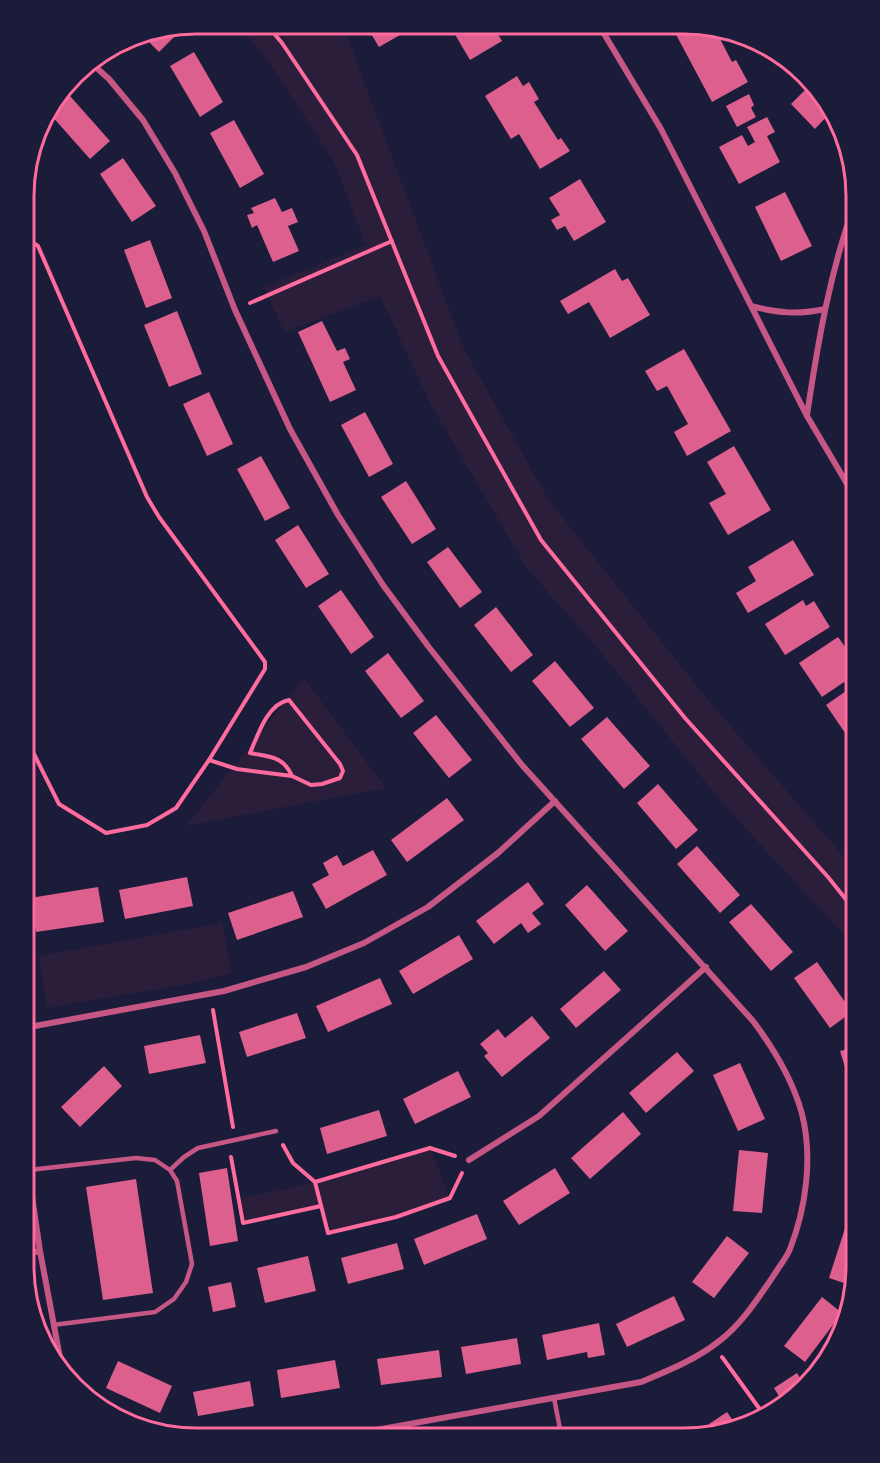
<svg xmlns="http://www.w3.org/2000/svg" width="880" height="1463" viewBox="0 0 880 1463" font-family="'Golos Text',sans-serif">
<rect width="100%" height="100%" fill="#1b1b3a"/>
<path fill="#2a1e3b" d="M237,24L323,25L347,36L463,347L548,499L709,701L856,871V948L723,804L605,657L526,567L430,403L380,296L284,332L264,287L366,245L334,162L268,61Z
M304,678L386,788L186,826Z
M222,923L232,973L189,984L47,1008L39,956Z
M430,1148L450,1198L396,1217L328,1233L321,1206L243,1223L239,1199L315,1182Z"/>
<path fill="#dd5f8e" d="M371,25H394L400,35L379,47L367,27Z
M450,26H493L502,41L470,60Z
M672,27H714L732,62L736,60L748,82L712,102Z
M175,28L179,32L159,52L142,35Z
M194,52L223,102L200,117L170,66Z
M517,76L523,86L529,82L539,99L534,102L558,140L561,138L570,151L540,169L519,134L511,139L485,96Z
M810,85L830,113L815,129L791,104Z
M749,94L754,105L751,108L756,117L737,127L726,106Z
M70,96L110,141L90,159L50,114Z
M767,117L775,132L767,136L780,162L739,184L719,147L742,135L748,146L755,142L747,127Z
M234,120L264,174L240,188L210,133Z
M123,158L156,206L132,222L100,174Z
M580,179L606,222L574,241L565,226L557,230L551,220L560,215L549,198Z
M785,192L812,246L781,261L755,207Z
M275,198L282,212L292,208L298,222L288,226L299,251L273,262L257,225L252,228L247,215L254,213L251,208Z
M150,240L172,298L146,308L124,250Z
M615,269L622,281L628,278L650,315L610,338L589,302L568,314L560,301Z
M177,311L202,374L169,387L144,325Z
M322,321L337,351L345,348L350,359L343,362L356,390L330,402L298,332Z
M684,349L731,431L687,456L674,432L688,424L667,386L657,391L645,371Z
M209,392L233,444L207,456L183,404Z
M365,412L393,464L369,477L341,425Z
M734,446L771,510L728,535L709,503L726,494L707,462Z
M261,456L290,508L265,521L237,469Z
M406,481L436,529L412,544L381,497Z
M298,525L329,574L306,588L275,540Z
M793,540L814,575L748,613L736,593L756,581L748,567Z
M448,547L482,592L460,608L427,562Z
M341,590L374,637L351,654L318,606Z
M803,600L806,606L814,601L830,627L785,655L765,624Z
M496,607L533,655L511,672L474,625Z
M838,637L856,662V674L822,697L799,663Z
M388,653L424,701L401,718L365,671Z
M555,661L594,708L570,727L532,681Z
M856,684V749L826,705Z
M436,715L472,760L449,778L413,733Z
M607,717L650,766L624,789L581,739Z
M658,784L698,830L676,849L637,803Z
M447,798L464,820L407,862L391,840Z
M697,846L740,895L720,913L677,864Z
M373,850L387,875L326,909L312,884L329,875L323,863L337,855L343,866Z
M187,877L193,906L125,919L119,890Z
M528,882L544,904L532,913L541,924L528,933L521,923L494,944L476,921Z
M587,885L628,931L605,951L565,905Z
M98,887L104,922L36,932L30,898Z
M293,891L303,917L237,940L228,913Z
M751,904L793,952L771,971L729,922Z
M459,935L473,959L413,994L399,971Z
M817,962L852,1012L830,1028L794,978Z
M604,971L621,990L576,1028L560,1009Z
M380,978L392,1004L328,1032L316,1006Z
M297,1013L306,1038L247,1057L239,1032Z
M532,1016L550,1038L502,1077L484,1056L488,1053L480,1044L498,1029L505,1038Z
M200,1035L206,1063L149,1074L144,1046Z
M856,1047V1100H855L840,1051Z
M677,1052L694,1071L646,1113L629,1093Z
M740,1063L765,1119L738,1131L713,1075Z
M104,1066L122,1086L80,1127L61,1107Z
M458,1071L471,1097L415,1124L403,1099Z
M379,1110L387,1136L327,1154L320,1128Z
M623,1112L641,1134L590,1179L571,1158Z
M739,1150L768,1153L762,1213L733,1211Z
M227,1168L238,1241L210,1246L199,1173Z
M555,1168L570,1193L519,1225L503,1201Z
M136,1179L153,1293L103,1300L86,1187Z
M477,1214L487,1239L424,1265L414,1239Z
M847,1222L856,1225V1278L853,1286L829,1278Z
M727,1236L749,1253L714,1298L692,1282Z
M397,1243L404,1269L348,1284L341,1258Z
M308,1256L316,1291L265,1303L257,1268Z
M231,1282L236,1307L213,1312L208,1287Z
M674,1296L685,1320L627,1347L616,1324Z
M822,1297L842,1313L805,1362L784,1346Z
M599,1323L605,1355L588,1358L587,1352L547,1360L542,1335Z
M517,1338L521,1364L466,1374L461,1347Z
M439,1350L442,1377L381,1385L377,1359Z
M335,1360L340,1388L281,1398L277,1370Z
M118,1361L172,1386L160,1413L106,1388Z
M797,1373L804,1384L782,1401L774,1388Z
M250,1381L254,1406L198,1416L193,1392Z
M727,1412L738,1428L715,1433L709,1424Z
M700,1427L705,1435L682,1439Z"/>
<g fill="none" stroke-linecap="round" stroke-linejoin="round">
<path stroke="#ff6b9d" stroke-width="4" d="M266,24L282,43L357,155L438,356L541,540L685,718L828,877L856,912
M250,303L392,241
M25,736L59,804L106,833L147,825L176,808L209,760L265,669V662L159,517L147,497L38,246L30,241H25
M209,760L237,769L292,776L311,785L322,784L340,778L343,771L340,764L289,700C267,704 258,735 250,753C270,757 283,756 292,776
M213,1010L233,1127
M283,1145L293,1163L315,1182L430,1148L455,1156
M231,1157L243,1223L321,1206
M315,1182L328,1233L396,1217L450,1198L462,1173
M722,1357L764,1415"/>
<path stroke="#c65784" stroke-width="4.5" d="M29,1170L136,1158L155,1160L170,1170L177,1181L192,1264L186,1282L174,1299L155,1312L53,1325
M170,1170L184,1157L198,1148L276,1131
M554,1398L562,1439"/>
<path stroke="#c65784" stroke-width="6" d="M600,27L661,129L807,416L856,499
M90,62L109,79L143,120L175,173L204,231L235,310L290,429L338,515L383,585L428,646L522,765L753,1021C774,1049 793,1080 802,1114C813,1157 806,1208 790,1249C787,1257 780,1265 776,1272C759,1297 742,1324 718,1342C695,1360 667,1371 641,1382L332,1438
M751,306C778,313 798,315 825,309
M807,415C818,342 830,270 856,200
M24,1028L224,991L306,967L364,943L428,907L498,853L555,801
M24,1142L40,1251L61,1363
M469,1160L539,1116L706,967
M24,1254L40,1251"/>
</g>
<path d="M0 0H880V1463H0ZM196 34H684A162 162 0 0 1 846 196V1266A162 162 0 0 1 684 1428H196A162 162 0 0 1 34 1266V196A162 162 0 0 1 196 34Z" fill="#1b1b3a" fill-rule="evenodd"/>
<path fill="none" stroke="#ff6b9d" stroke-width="3" d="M196 34H684A162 162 0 0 1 846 196V1266A162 162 0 0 1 684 1428H196A162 162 0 0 1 34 1266V196A162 162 0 0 1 196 34Z"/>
</svg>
